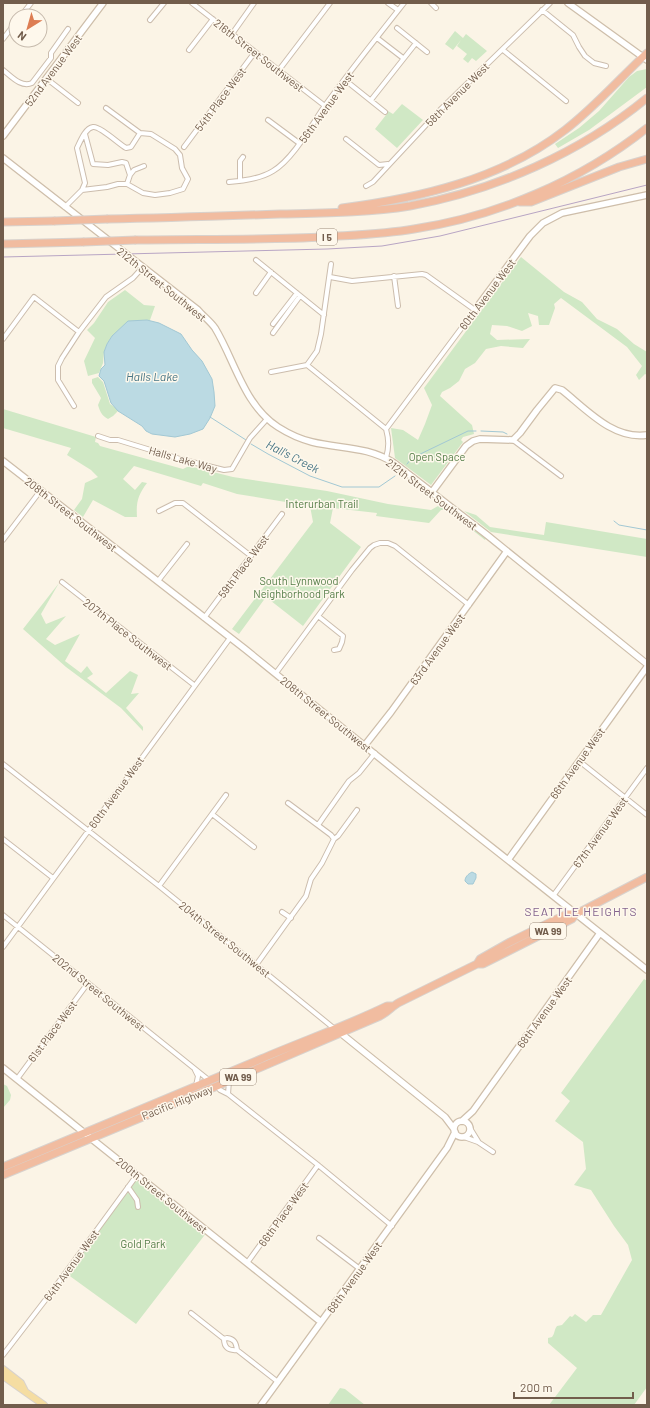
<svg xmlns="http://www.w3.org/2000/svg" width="650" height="1408" viewBox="0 0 650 1408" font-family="Barlow,sans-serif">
<rect width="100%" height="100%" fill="#fbf4e6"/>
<path fill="#d0e8c5" d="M455,31L463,38L466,34L487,51L476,61L472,58L468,63L463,59L467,54L457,46L461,40L453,50L445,44Z
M647,69V87L589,130L558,148L555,144L579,128L599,111L629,77L637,71Z
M402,104L423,120L397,148L375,129L386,115L388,111L393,114Z
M521,257L564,292L582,302L597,319L617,329L634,344L647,352V375L645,374L639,380L636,375L642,366L627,347L561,298L554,304L555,308L549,325H539L538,316L528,313L532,326L522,331L507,326L492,325L490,334L497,340L530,339L523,348L501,346L486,349L475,363L465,369L459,381L450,388L442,392L440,396L472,425L474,434L463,437L461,440L463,442L431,485L395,458L391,428L403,430L418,440L425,424L432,405L424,388Z
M125,290L144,305L155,306L150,320L129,321L112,336L107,344L104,352L103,363L99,373L88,376L84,361L95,338L87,330L94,323L108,302Z
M98,377L103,382L110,404L116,408L118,411L113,416L108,419C101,415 100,411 98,405L101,398L92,383V379Z
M3,409L96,437L95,442L98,443L100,446L183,469L189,466L233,477L327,491L388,504L431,510L438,506H446L486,538L485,540L447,510H441L429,523L376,516L377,513L333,508L330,523L361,547L303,626L266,597L239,634L232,629L313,522L310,506L237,494L203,483L201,486L134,466L123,479L135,490L142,482L147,483C138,495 136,502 137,517H125L93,500L83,517L74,510L82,499L85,483L98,477L91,470L67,455L71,448L3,428Z
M464,511L476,515L490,527L544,535L546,522L647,539V557L491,532Z
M59,583L41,614L46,624L66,616L46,639L55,645L80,634L65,661L81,673L87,666L93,674L87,678L106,693L130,671L138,675L131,694L139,693L126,708L143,727V731L121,708L66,667L23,629Z
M644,979L647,981V1387L634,1405H549L577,1368L548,1343V1338L552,1337C555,1333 554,1330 557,1326L562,1325L570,1316L572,1317L575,1314L586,1322L593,1315H601L632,1260L628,1245L614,1226L591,1190L574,1185L586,1169L583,1142L555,1121L570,1101L561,1093Z
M3,1084L7,1086L11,1095L10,1100L3,1108Z
M137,1177L207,1232L136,1324L67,1274Z
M340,1388L345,1389L365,1405H328Z"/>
<path fill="#bbdae3" stroke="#a2c8d4" d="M147,320L159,323L181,334L192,350L202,361L212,379L214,392L215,406L210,418L203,429L190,434L175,437L152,434L146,431L142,426L118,411L111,403L104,381L99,376L101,369L105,365L104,352L107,344L112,336L128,321Z
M472,872L476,874V878L473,884H468L465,881C465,877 468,874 472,872Z"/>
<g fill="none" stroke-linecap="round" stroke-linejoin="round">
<path stroke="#a2c8d4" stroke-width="1" d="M210,417L246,440
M481,431L503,432L507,434
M251,444L268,454L310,476L342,487H379L395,476
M407,464L412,458L468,431H476
M614,521L619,525L647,530"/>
<g stroke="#ccbdad" stroke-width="6">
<path id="street" d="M192,3L325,106
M388,3L398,10
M431,3L436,8
M542,10L573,35L579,47L585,56L594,63L606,66
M21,16L31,3
M150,20L164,3
M397,28L427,52
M232,34L254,3
M377,38L403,58
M3,39L16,22
M189,50L213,19
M503,50L566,101
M3,70C11,76 21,88 32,83L51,58V53L68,29
M279,70L330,3
M47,79L78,103
M345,80L385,112
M371,100L416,43
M268,120L299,143
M85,134L93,164L108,165L122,162L126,163L130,175L127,184
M346,139L379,165L388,164
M184,147L255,52
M130,175L134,170L144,166
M240,181V161L243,157
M229,182C244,181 260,179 273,171C293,159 311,126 324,107C349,72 377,37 404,3
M366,186L373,182L440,110L550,3
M82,190L107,187L118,184H127L143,193L155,195L170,193L183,189L188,179L182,168L180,155L175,149L151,134L140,133
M65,207L82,190L85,183L77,148C80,142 85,128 93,127C100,126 119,144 126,148L131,147L140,133L106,108
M256,260L324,315
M394,276L398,306
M330,277L352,281L422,274L426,275L475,310L386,429C389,440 389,447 386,458
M256,293L271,272
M273,324L297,293
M273,333L300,296
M3,339L34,297L79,332
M307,365L386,429
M271,372L307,365L317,351L321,334L331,264
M74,406L58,380V366L62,358L79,332L106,297L133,278L143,267
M98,436L110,440H118L180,459L224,470L232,469L250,438L267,419
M513,440L561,476
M159,511L175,503H183L251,556
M3,540L41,490
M158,581L187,544
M62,582L194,685
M318,616L343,636L342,642L339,649L334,650
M204,618L282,514
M276,673L352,570L370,548L374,545L380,543H388L395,546L469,605
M579,761L647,815
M3,764L159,886L336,1030
M288,803L331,835L334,839
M212,814L254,847
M318,825L349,781L359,773L375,753
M3,839L53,878
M334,839L338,836L357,810
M159,886L226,795
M553,896L647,768
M282,912L291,918
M3,915L210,1081
M3,947L230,638
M256,965L306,896L311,879L322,863L334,839
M195,1070L198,1076L196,1086
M17,1079L88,983
M217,1086L220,1090L228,1094L318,1165L392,1226
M228,1094L229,1081
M470,1128L478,1141
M464,1137L478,1142L493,1152
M128,1187L137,1200L138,1207
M319,1238L360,1269
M247,1263L318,1165
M191,1313L224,1339L227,1338C234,1339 236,1342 237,1350
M224,1339C224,1347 228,1351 237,1350L278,1382
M3,1355L50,1294L137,1175"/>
</g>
<g stroke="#cebeaa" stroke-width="8">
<path id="secondary" d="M568,3L647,60
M3,136L103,3
M3,158L198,310C203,316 210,321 215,328C235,361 244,405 278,427C289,434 300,439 312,442C341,449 367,446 394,463L487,535L647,664
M475,310L530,236L543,223L562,213L647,195
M3,461L245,649L408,781L647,970
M432,492L466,446L473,441L480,439L513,440L520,433L537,410L555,388L562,390C586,409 613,440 647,435
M365,745L391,712L507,551
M508,860L647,667
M338,1031L445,1117L454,1129
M3,1068L321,1322
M462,1121L473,1111L600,933
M454 1129a8 8 0 1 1 16 0a8 8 0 1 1-16 0Z
M261,1405L447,1148L455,1132"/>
</g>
<g stroke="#d8d2cd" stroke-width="8">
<path id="primary" d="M3,1369L21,1383L25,1391
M3,1376L44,1405"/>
</g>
<g stroke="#d8d2cd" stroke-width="9">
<path id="highway" d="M520,202H531L619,167L647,159
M342,208C420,198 502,179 565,130C595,107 620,78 647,53
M108,219C165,218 223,216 280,214C323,213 367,213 410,206C496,190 580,153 647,98
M3,222L54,221
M136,240C199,239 263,240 326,237C355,235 385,234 414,229C498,216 580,181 647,128
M3,244L83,242
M477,964L480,959L510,942L567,914H576L647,877
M3,1167C89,1131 175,1095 261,1059C303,1041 346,1026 387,1006H393
M3,1175L217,1086L380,1016C388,1012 392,1006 400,1002L477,964H483L572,919L576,914"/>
</g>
<use href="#street" stroke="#fff" stroke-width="4"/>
<use href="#secondary" stroke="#fff" stroke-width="5.5"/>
<use href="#primary" stroke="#f5dda2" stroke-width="6"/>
<use href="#highway" stroke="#f1bca0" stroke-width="7"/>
<path stroke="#b8a5c4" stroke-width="1" d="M3,257L327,249L382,246L440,236L647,185"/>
<g stroke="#d8d2cd" stroke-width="9" stroke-linecap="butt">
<path id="highway-bridge" d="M54,221L108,219
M83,242L136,240"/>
</g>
<use href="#highway-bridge" stroke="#f1bca0" stroke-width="7"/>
</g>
<g text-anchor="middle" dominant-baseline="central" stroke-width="3" stroke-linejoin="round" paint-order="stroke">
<g fill="#fef8ec" stroke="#9c8c7c" stroke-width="1">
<rect x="317" y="229" width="20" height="16" rx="3"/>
<rect x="530" y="923" width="36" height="16" rx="3"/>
<rect x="220" y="1069" width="36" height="16" rx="3"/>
</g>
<g font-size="10" font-weight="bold" fill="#725d4c">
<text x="327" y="237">I 5</text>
<text x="548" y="931">WA 99</text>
<text x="238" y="1077">WA 99</text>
</g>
<g font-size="11" fill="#725d4c" stroke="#fef8ec">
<text transform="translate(259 55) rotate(38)">216th Street Southwest</text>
<text transform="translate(53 70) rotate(-53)">52nd Avenue West</text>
<text transform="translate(457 94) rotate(-45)">58th Avenue West</text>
<text transform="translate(220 99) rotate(-53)">54th Place West</text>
<text transform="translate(326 107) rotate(-54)">56th Avenue West</text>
<text transform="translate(162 284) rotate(39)">212th Street Southwest</text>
<text transform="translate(487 294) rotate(-53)">60th Avenue West</text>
<text transform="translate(183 459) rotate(16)">Halls Lake Way</text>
<text transform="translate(432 494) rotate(37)">212th Street Southwest</text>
<text transform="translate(71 514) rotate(38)">208th Street Southwest</text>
<text transform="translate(243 566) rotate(-53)">59th Place West</text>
<text transform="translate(128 634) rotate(38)">207th Place Southwest</text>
<text transform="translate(437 649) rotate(-54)">63rd Avenue West</text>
<text transform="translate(326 714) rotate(39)">208th Street Southwest</text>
<text transform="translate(577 763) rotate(-54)">66th Avenue West</text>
<text transform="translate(116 792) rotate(-54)">60th Avenue West</text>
<text transform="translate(600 832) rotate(-54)">67th Avenue West</text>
<text transform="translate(225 939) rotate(39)">204th Street Southwest</text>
<text transform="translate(99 992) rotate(39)">202nd Street Southwest</text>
<text transform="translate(544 1012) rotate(-54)">68th Avenue West</text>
<text transform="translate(52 1031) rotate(-53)">61st Place West</text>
<text transform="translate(177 1102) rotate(-22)">Pacific Highway</text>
<text transform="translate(162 1195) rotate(39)">200th Street Southwest</text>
<text transform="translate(283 1214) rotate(-54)">66th Place West</text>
<text transform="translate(71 1265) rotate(-54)">64th Avenue West</text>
<text transform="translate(354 1277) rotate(-54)">68th Avenue West</text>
</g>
<g font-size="11" fill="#547d48" stroke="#fef8ec">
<text x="437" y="456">Open Space</text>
<text x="322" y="503">Interurban Trail</text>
<text x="299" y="580">South Lynnwood<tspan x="299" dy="13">Neighborhood Park</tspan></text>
<text x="143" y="1243">Gold Park</text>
</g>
<g font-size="12" font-style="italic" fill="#477585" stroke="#fef8ec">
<text x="152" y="376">Halls Lake</text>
<text transform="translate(293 456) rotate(27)">Hall's Creek</text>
</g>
<g font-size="12" letter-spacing="1" fill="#84648e" stroke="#fef8ec">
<text x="581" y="911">SEATTLE HEIGHTS</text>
</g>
</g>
<rect width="650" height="1408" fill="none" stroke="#725d4c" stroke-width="8"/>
<g transform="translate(28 28) rotate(217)"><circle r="19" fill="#fef8ec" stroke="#c6baac"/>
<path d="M0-3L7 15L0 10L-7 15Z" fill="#dd7d52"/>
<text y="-6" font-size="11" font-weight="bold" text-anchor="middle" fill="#725d4c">N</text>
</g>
<path d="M514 1392v6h119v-6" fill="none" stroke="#725d4c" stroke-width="2"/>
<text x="520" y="1392" font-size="12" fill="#725d4c" stroke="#fef8ec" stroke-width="3" paint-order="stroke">200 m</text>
</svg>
